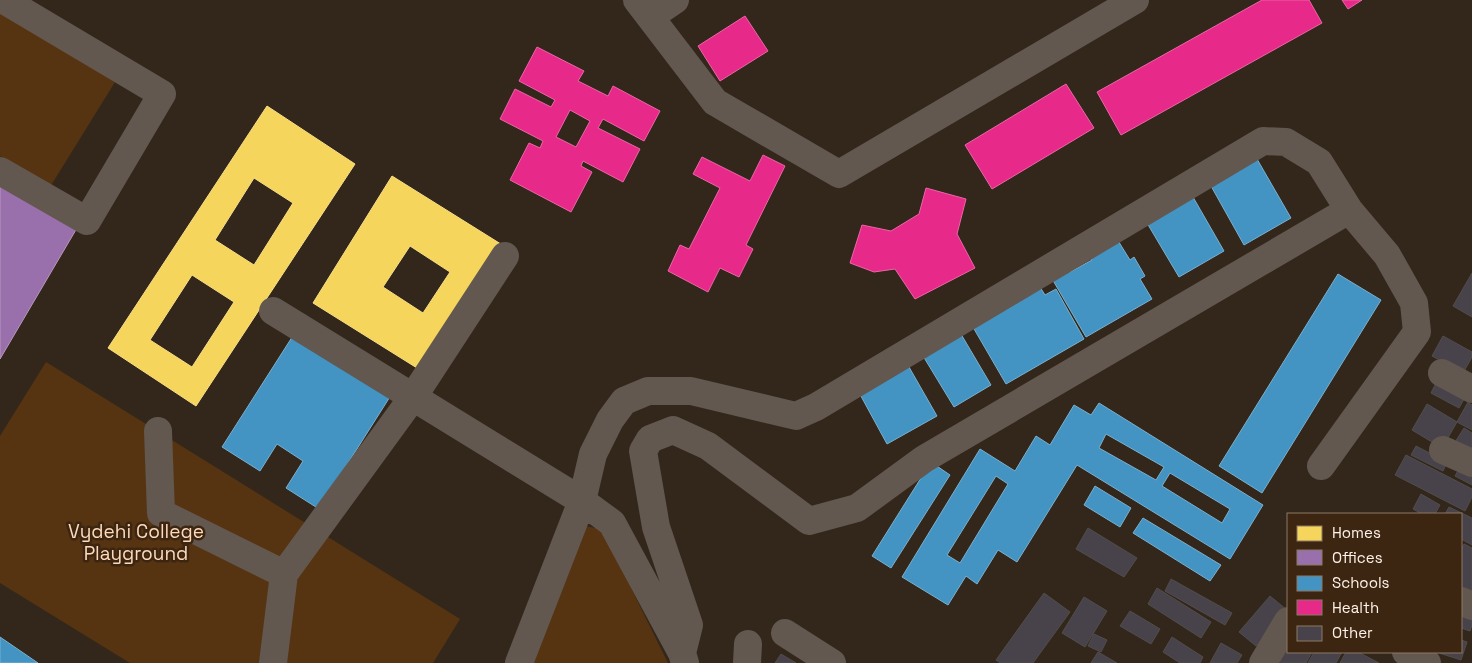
<svg xmlns="http://www.w3.org/2000/svg" width="1472" height="663" viewBox="0 0 1472 663" font-family="'Space Grotesk',sans-serif">
<rect width="100%" height="100%" fill="#33271b"/>
<path fill="#563412" d="M0,10L115,82L50,187L0,156Z
M46,362L460,619L433,663H130L0,583V436Z
M584,526L602,529L668,663H528Z"/>
<path fill="#f6d55c" stroke="#f9de86" fill-rule="evenodd" d="M267,106L355,164L196,406L108,348ZM254,178L293,203L254,265L215,240ZM192,275L234,302L192,367L150,340Z
M392,176L504,246L425,373L313,303ZM410,246L450,272L423,313L383,287Z"/>
<path fill="#9970ab" stroke="#b897bd" d="M0,182L77,228L0,359Z"/>
<path fill="#4393c3" stroke="#7bb0ce" fill-rule="evenodd" d="M1257,159L1291,218L1244,245L1211,186Z
M1193,197L1224,251L1179,277L1147,223Z
M1117,239L1130,260L1134,257L1145,276L1140,279L1152,299L1086,337L1051,277L1067,267L1070,272L1092,260L1089,255Z
M1338,274L1381,300L1262,493L1219,466Z
M1035,279L1045,295L1056,289L1084,339L1006,384L970,322Z
M958,329L991,385L954,407L920,351Z
M296,331L393,392L319,509L286,488L303,461L277,444L260,471L222,447Z
M905,360L937,416L887,444L856,387Z
M1099,403L1263,505L1230,559L1077,465L1017,562L998,550L977,584L966,576L948,605L902,577L980,449L1015,471L1036,436L1050,445L1074,405L1091,415ZM1106,434L1164,467L1156,480L1099,448ZM1170,473L1230,509L1222,523L1162,486ZM996,476L1008,484L960,563L947,555Z
M931,462L950,475L891,568L872,556Z
M1095,486L1131,508L1120,527L1084,505Z
M1143,518L1221,565L1210,581L1133,533Z
M0,637L38,663H0Z"/>
<path fill="#e7298a" stroke="#ee65a6" fill-rule="evenodd" d="M1262,0H1309L1322,23L1121,135L1097,92Z
M1342,0H1362L1348,9Z
M745,16L768,51L720,81L698,46Z
M537,47L584,71L578,81L608,96L613,86L660,111L644,141L603,119L598,128L640,149L623,182L583,161L581,166L592,172L571,212L510,180L529,143L540,148L543,141L500,119L515,89L551,107L555,100L519,81ZM570,110L590,121L576,147L556,137Z
M1066,84L1094,128L992,189L965,145Z
M763,155L785,166L746,245L753,249L739,277L720,268L708,292L668,271L680,245L689,249L720,188L693,174L702,157L750,181Z
M926,188L966,199L957,234L975,268L915,299L895,269L874,272L850,263L862,225L891,231L919,214Z"/>
<path fill="#48434a" stroke="#514d4c" d="M1472,273V317L1453,306Z
M1443,336L1472,352V357L1463,373L1432,356Z
M1436,383L1464,399L1459,408L1431,393Z
M1468,402L1472,405V430L1457,422Z
M1427,404L1457,422L1442,448L1412,430Z
M1464,428L1472,433V459L1452,447Z
M1416,446L1447,462L1443,471L1411,455Z
M1406,455L1472,489V497L1465,511L1395,475Z
M1459,469L1472,475V485L1455,476Z
M1421,494L1440,505L1435,514H1422L1413,509Z
M1449,507L1472,518V545L1461,539V514H1445Z
M1088,528L1137,558L1124,577L1076,549Z
M1464,544L1472,548V601L1461,594V550Z
M1171,579L1232,613L1225,625L1165,591Z
M1157,588L1211,622L1201,638L1148,604Z
M1044,593L1070,612L1033,663H1000L996,660Z
M1270,596L1287,610L1256,646L1239,632Z
M1084,597L1107,611L1085,647L1062,633Z
M1461,608L1472,612V625L1470,631L1461,628Z
M1130,611L1160,629L1151,644L1120,626Z
M1288,631V652H1312L1306,663H1282L1273,658Z
M1094,634L1107,640L1101,652L1088,646Z
M1172,637L1203,657L1200,663H1180L1163,652Z
M1461,640L1467,642L1461,660L1436,652H1461Z
M1221,643L1242,655L1237,663H1210Z
M1098,652L1117,663H1091Z
M1314,652H1342L1336,663H1308Z
M1346,652H1358L1379,663H1340Z
M781,654L796,663H775Z"/>
<g fill="none" stroke-linecap="round" stroke-linejoin="round">
<path stroke="#62584f" stroke-width="28" d="M637,0L715,102L839,174L1135,0
M650,17L675,0
M0,171L87,221L162,94L4,0
M273,311L582,501L612,523L682,653
M1442,373L1472,389
M158,431L161,513L284,574
M1443,450L1472,463
M1461,601L1472,606
M785,633L832,663
M1406,652L1427,663
M273,663L284,574L413,397L505,256
M519,663L582,501L593,454L610,420L624,401L648,391H691L796,416L816,407L1263,141L1286,142L1319,162L1349,210L1387,255L1414,303L1417,332L1321,466
M685,663L682,653L689,625L656,527L643,451L650,439L673,430L708,446L809,521L857,508L924,459L1349,210
M747,663L748,644
M1263,663L1288,621"/>
</g>
<g text-anchor="middle" dominant-baseline="central" stroke-width="5" stroke-linejoin="round" paint-order="stroke">
<g font-size="19" fill="#fed9ba" stroke="#3d2611">
<text x="136" y="531">Vydehi College<tspan x="136" dy="22">Playground</tspan></text>
</g>
</g>
<rect x="1287" y="513" width="175" height="140" fill="#3d2611" stroke="#8b7867"/>
<rect x="1297" y="526" width="25" height="15" fill="#f6d55c" stroke="#8b7867"/>
<text x="1332" y="538" font-size="15" fill="#fff2e8">Homes</text>
<rect x="1297" y="550" width="25" height="15" fill="#9970ab" stroke="#8b7867"/>
<text x="1332" y="563" font-size="15" fill="#fff2e8">Offices</text>
<rect x="1297" y="576" width="25" height="15" fill="#4393c3" stroke="#8b7867"/>
<text x="1332" y="588" font-size="15" fill="#fff2e8">Schools</text>
<rect x="1297" y="600" width="25" height="15" fill="#e7298a" stroke="#8b7867"/>
<text x="1332" y="613" font-size="15" fill="#fff2e8">Health</text>
<rect x="1297" y="626" width="25" height="15" fill="#48434a" stroke="#8b7867"/>
<text x="1332" y="638" font-size="15" fill="#fff2e8">Other</text>
</svg>
